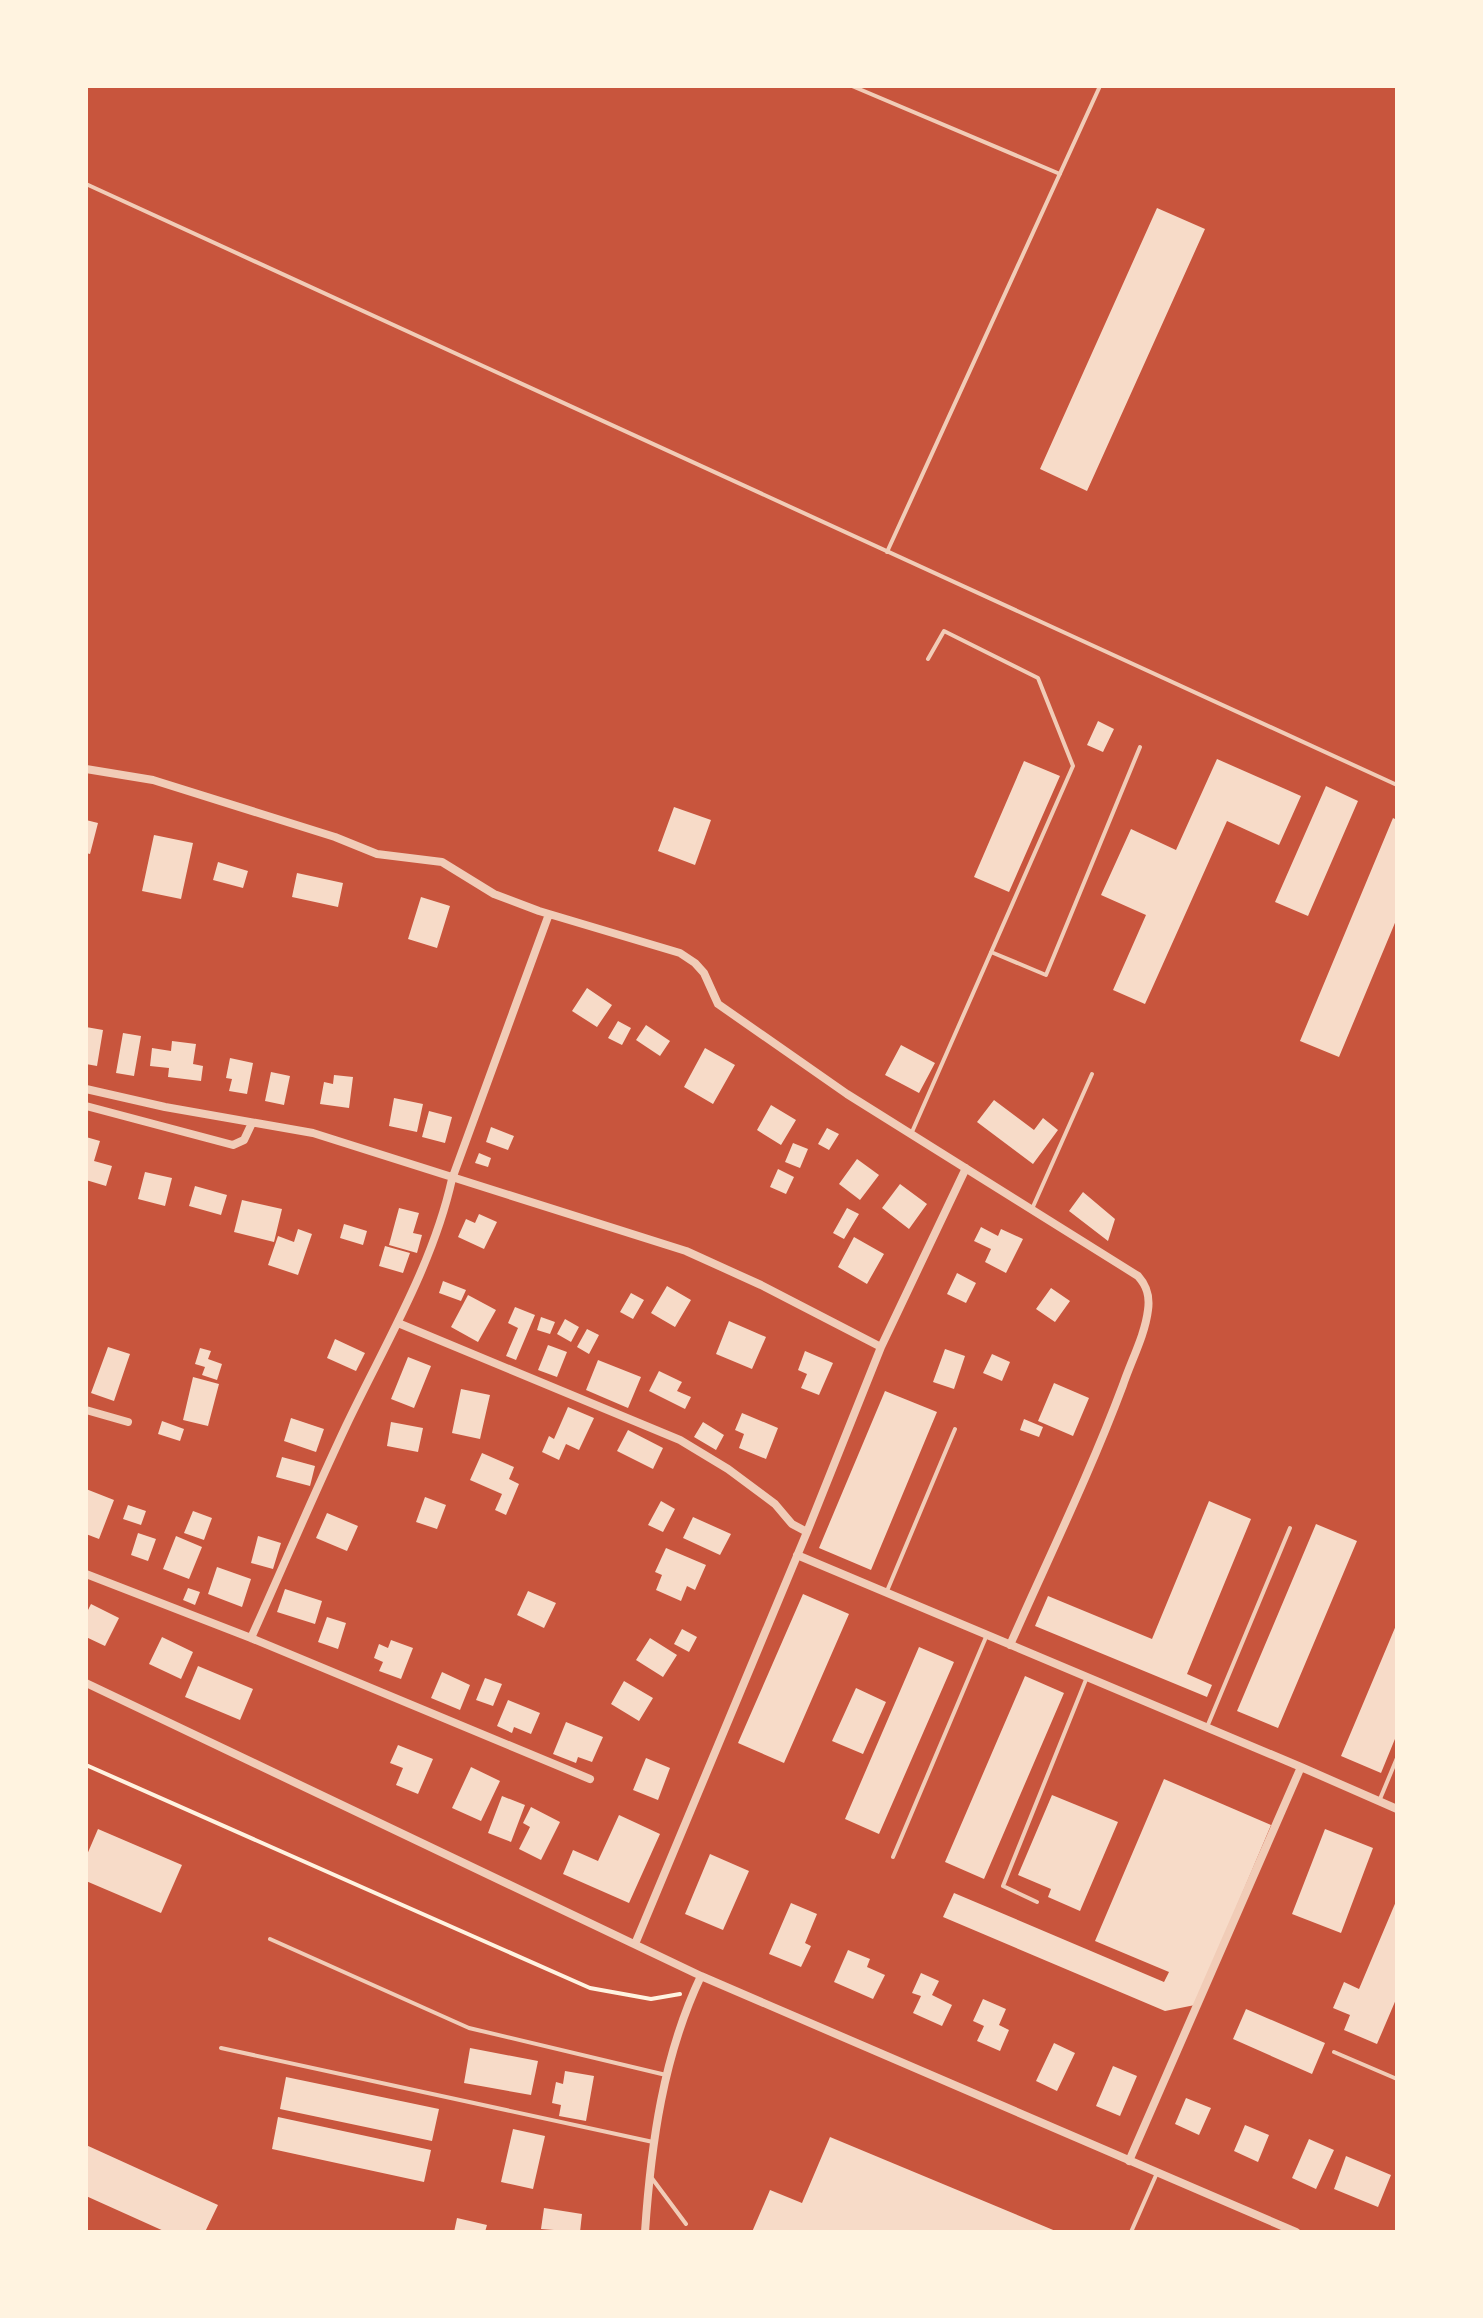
<svg xmlns="http://www.w3.org/2000/svg" width="1483" height="2318" viewBox="0 0 1483 2318" font-family="'Open Sans',sans-serif">
<rect width="100%" height="100%" fill="#c8553d"/>
<path fill="#f7dbc8" d="M1157,208L1205,229L1087,491L1040,469Z
M1098,721L1114,729L1103,752L1087,745Z
M1217,759L1301,796L1279,845L1227,821L1145,1004L1113,990L1146,915L1101,895L1131,829L1176,850Z
M1024,761L1060,776L1009,892L974,877Z
M1326,786L1358,801L1308,916L1275,902Z
M674,807L711,820L695,865L658,851Z
M1393,818L1397,820V918L1339,1057L1300,1041Z
M86,820L98,823L90,854L86,853Z
M154,835L193,843L181,899L142,891Z
M218,862L248,871L243,888L213,880Z
M297,873L343,883L338,907L292,897Z
M421,897L450,906L437,948L408,939Z
M587,988L612,1005L597,1027L572,1011Z
M618,1021L631,1028L622,1045L608,1038Z
M646,1025L670,1041L660,1056L636,1040Z
M86,1027L103,1030L97,1066L86,1064Z
M123,1033L141,1036L134,1076L116,1073Z
M172,1041L196,1044L193,1064L203,1066L201,1081L168,1077L169,1068L150,1066L152,1048L171,1051Z
M901,1045L935,1063L919,1093L885,1075Z
M705,1048L735,1065L713,1104L684,1087Z
M230,1058L253,1063L247,1094L229,1091L232,1079L226,1078Z
M271,1072L290,1076L284,1105L265,1101Z
M334,1075L353,1077L349,1108L320,1104L324,1082L333,1084Z
M394,1098L423,1104L417,1132L389,1126Z
M994,1100L1034,1130L1043,1118L1058,1130L1033,1164L977,1122Z
M771,1105L796,1120L781,1145L757,1130Z
M429,1111L452,1117L445,1143L422,1137Z
M491,1127L514,1136L508,1150L486,1142Z
M827,1128L839,1134L829,1150L818,1144Z
M86,1137L100,1141L94,1161L112,1166L106,1186L86,1180Z
M793,1143L808,1149L800,1168L785,1162Z
M479,1153L491,1158L488,1167L475,1163Z
M857,1159L879,1175L860,1200L839,1184Z
M778,1169L794,1177L786,1194L770,1187Z
M145,1172L172,1178L165,1206L138,1199Z
M900,1184L927,1204L909,1229L882,1208Z
M195,1186L227,1195L221,1215L189,1206Z
M1083,1192L1115,1219L1108,1241L1069,1211Z
M242,1200L282,1209L274,1242L234,1232Z
M399,1208L419,1213L413,1233L422,1235L417,1253L389,1245Z
M847,1208L859,1214L844,1239L833,1233Z
M479,1214L497,1222L484,1249L458,1237L466,1219L475,1223Z
M344,1224L367,1231L363,1245L340,1238Z
M981,1227L998,1236L1001,1229L1023,1239L1006,1273L985,1262L991,1249L974,1241Z
M298,1229L312,1234L298,1275L268,1265L278,1236L294,1242Z
M854,1237L884,1254L867,1284L838,1267Z
M385,1246L410,1253L403,1273L379,1266Z
M957,1273L976,1283L966,1303L947,1294Z
M443,1281L466,1290L461,1301L439,1293Z
M667,1286L691,1300L675,1327L651,1313Z
M1051,1288L1070,1301L1055,1322L1036,1309Z
M631,1293L644,1300L633,1319L620,1312Z
M468,1295L496,1310L478,1342L451,1327Z
M515,1307L535,1315L516,1360L506,1356L518,1328L508,1323Z
M541,1317L555,1322L550,1334L537,1330Z
M565,1319L579,1327L571,1342L557,1334Z
M729,1321L766,1337L752,1369L716,1354Z
M587,1329L599,1335L589,1354L577,1347Z
M335,1339L365,1353L356,1371L327,1358Z
M548,1345L567,1352L557,1377L538,1370Z
M108,1347L130,1354L114,1401L91,1393Z
M200,1348L211,1351L208,1359L222,1364L217,1380L202,1375L205,1367L195,1364Z
M945,1349L965,1356L954,1389L933,1382Z
M805,1351L833,1363L819,1395L801,1388L807,1374L798,1370Z
M992,1354L1010,1362L1002,1381L983,1373Z
M408,1357L431,1366L414,1408L391,1399Z
M598,1360L641,1377L628,1408L586,1390Z
M659,1371L682,1382L677,1391L691,1397L685,1409L649,1391Z
M193,1377L219,1384L208,1426L183,1420Z
M1054,1383L1089,1398L1073,1436L1038,1421Z
M461,1389L490,1395L480,1439L452,1433Z
M885,1391L937,1412L871,1570L819,1548Z
M568,1407L594,1418L579,1450L566,1444L559,1460L542,1452L549,1436L554,1439Z
M742,1413L778,1428L766,1459L739,1448L744,1434L735,1430Z
M291,1418L324,1429L316,1452L284,1441Z
M1024,1419L1043,1427L1039,1437L1020,1430Z
M162,1421L184,1429L180,1441L158,1434Z
M391,1422L423,1428L418,1452L387,1446Z
M703,1422L724,1435L716,1450L694,1437Z
M628,1430L663,1448L653,1469L617,1451Z
M482,1453L514,1467L509,1479L519,1484L506,1515L495,1510L502,1494L470,1480Z
M282,1457L315,1466L310,1486L276,1477Z
M86,1489L114,1500L99,1539L86,1534Z
M425,1497L446,1505L437,1529L416,1522Z
M661,1501L675,1509L663,1532L648,1525Z
M1209,1501L1251,1519L1187,1674L1212,1685L1207,1697L1035,1626L1048,1596L1152,1639Z
M128,1505L146,1511L141,1525L123,1519Z
M193,1511L212,1518L204,1540L184,1533Z
M327,1513L358,1526L347,1551L316,1538Z
M693,1517L731,1534L720,1555L683,1538Z
M1316,1524L1357,1541L1278,1728L1237,1711Z
M138,1533L156,1539L148,1561L131,1555Z
M176,1536L202,1547L189,1579L163,1569Z
M258,1536L281,1543L273,1569L251,1563Z
M666,1548L706,1565L695,1590L687,1586L681,1601L656,1590L662,1575L655,1572Z
M217,1567L251,1579L242,1607L208,1594Z
M188,1588L200,1592L195,1605L183,1600Z
M285,1589L322,1601L315,1624L277,1612Z
M528,1591L556,1603L544,1628L517,1615Z
M803,1594L849,1614L784,1763L738,1743Z
M91,1604L119,1618L105,1646L86,1637V1614Z
M327,1617L346,1623L338,1649L318,1642Z
M1397,1623V1734L1381,1773L1341,1756Z
M682,1629L697,1637L689,1652L674,1644Z
M162,1637L193,1652L181,1679L149,1664Z
M650,1638L677,1655L663,1677L636,1660Z
M391,1640L413,1648L401,1679L379,1671L383,1662L374,1658L379,1644L388,1648Z
M919,1647L954,1662L879,1834L845,1819Z
M198,1666L253,1689L240,1720L185,1697Z
M442,1672L470,1685L460,1710L431,1698Z
M1025,1676L1064,1693L984,1879L945,1862Z
M485,1678L502,1684L493,1706L476,1700Z
M624,1681L653,1698L639,1721L611,1704Z
M856,1688L886,1702L863,1754L832,1741Z
M508,1700L540,1713L531,1734L514,1727L512,1733L497,1726Z
M566,1722L603,1737L592,1762L578,1757L576,1763L553,1754Z
M398,1745L433,1759L418,1794L396,1785L403,1768L390,1763Z
M646,1758L670,1768L658,1800L633,1790Z
M471,1767L500,1781L481,1821L452,1808Z
M1164,1779L1271,1825L1195,2005L1165,2011L943,1917L954,1893L1164,1982L1169,1972L1095,1941Z
M1052,1795L1118,1822L1080,1911L1048,1897L1051,1889L1018,1875Z
M502,1796L525,1805L511,1842L488,1833Z
M531,1807L560,1822L541,1860L519,1849L530,1827L523,1823Z
M619,1815L660,1834L629,1903L563,1874L573,1850L598,1861Z
M98,1829L182,1865L161,1913L86,1881V1857Z
M1325,1829L1373,1848L1341,1933L1292,1914Z
M710,1854L749,1871L723,1930L685,1914Z
M1397,1899V1997L1377,2044L1344,2030L1350,2015L1333,2008L1344,1982L1359,1989Z
M791,1903L817,1914L805,1943L811,1946L801,1967L769,1954Z
M848,1950L870,1959L867,1967L885,1975L873,1999L834,1982Z
M921,1973L939,1981L932,1995L952,2005L942,2026L913,2013L921,1996L912,1993Z
M983,1999L1006,2009L999,2025L1009,2030L1000,2051L977,2041L984,2026L973,2021Z
M1246,2009L1325,2043L1312,2074L1233,2039Z
M1054,2043L1075,2053L1057,2091L1036,2081Z
M470,2048L538,2061L531,2095L464,2083Z
M1113,2066L1137,2076L1120,2116L1096,2106Z
M565,2071L594,2076L586,2121L559,2116L561,2105L552,2103L556,2082L563,2084Z
M286,2077L439,2109L432,2141L280,2109Z
M1186,2098L1211,2108L1199,2135L1175,2124Z
M278,2117L431,2150L424,2182L272,2149Z
M1245,2125L1269,2135L1258,2162L1234,2151Z
M513,2129L545,2136L533,2189L501,2182Z
M830,2137L1058,2232H752L770,2190L802,2203Z
M1309,2139L1334,2150L1316,2189L1292,2178Z
M86,2145L218,2205L205,2232H166L86,2196Z
M1346,2156L1391,2175L1378,2207L1334,2189Z
M544,2208L582,2214L580,2232L541,2229Z
M457,2218L487,2225L485,2232H454Z"/>
<g fill="none" stroke-linecap="round" stroke-linejoin="round">
<path stroke="#fff3e0" stroke-width="4" d="M86,1765L590,1988L651,1999L680,1994"/>
<path stroke="#f1ccb7" stroke-width="4" d="M852,86L1060,174
M86,184L1397,785
M887,552L1100,86
M991,952L1046,975L1140,747
M912,1132L1073,766L1038,678L944,631L928,659
M1032,1209L1092,1074
M887,1591L955,1429
M1207,1727L1290,1528
M1380,1799L1397,1758
M893,1857L986,1637
M1037,1902L1003,1886L1087,1677
M270,1939L469,2028L666,2075
M221,2048L653,2142
M1334,2052L1397,2079
M651,2177L686,2224
M1131,2232L1157,2173"/>
<path stroke="#f1ccb7" stroke-width="8" d="M86,769L153,780L335,837L377,854L442,862L494,894L539,911L680,953L695,963L704,973L718,1004L847,1094L1138,1276C1147,1286 1150,1296 1148,1310C1145,1335 1131,1361 1123,1385C1090,1473 1048,1559 1010,1645
M86,1089L165,1107L313,1133L686,1251L761,1285L881,1347
M86,1106L233,1145L244,1140L252,1123
M398,1323L680,1440L728,1469L775,1504L792,1524L807,1532
M86,1410L128,1422
M797,1555L1301,1767L1397,1809
M86,1574L251,1638L590,1779
M251,1638C283,1567 313,1496 346,1426C384,1346 433,1265 452,1179L549,914
M86,1683L701,1976L1296,2232
M635,1944L807,1532L881,1347L966,1168
M1129,2161L1301,1767
M645,2232C651,2144 663,2056 701,1976"/>
</g>
<rect width="1483" height="2318" fill="none" stroke="#fff3e0" stroke-width="176"/>
</svg>
